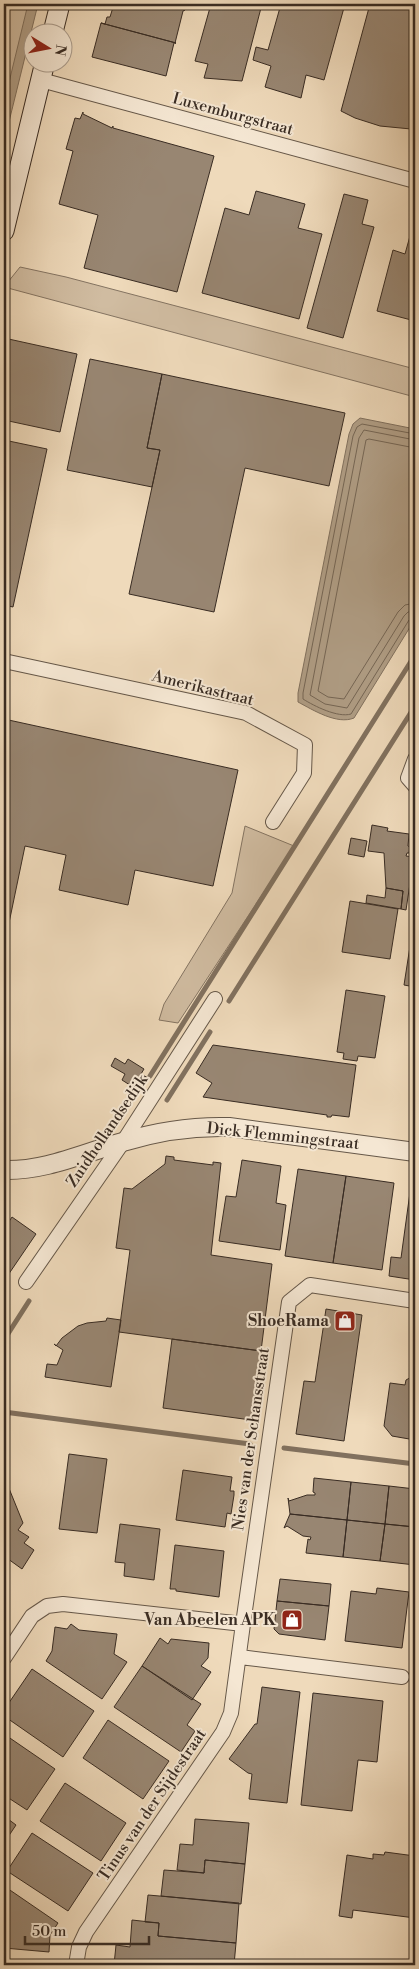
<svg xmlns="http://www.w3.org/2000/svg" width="419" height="1969" viewBox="0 0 419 1969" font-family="'Libre Bodoni',serif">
<rect width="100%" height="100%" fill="#efdabb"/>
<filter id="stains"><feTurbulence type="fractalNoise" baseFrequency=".004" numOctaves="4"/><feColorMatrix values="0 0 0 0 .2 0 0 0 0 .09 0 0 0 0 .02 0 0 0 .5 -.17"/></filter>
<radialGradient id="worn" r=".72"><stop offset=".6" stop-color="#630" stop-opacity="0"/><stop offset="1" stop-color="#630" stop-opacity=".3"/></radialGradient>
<path fill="#d0bca1" stroke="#847462" d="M4,4H30L4,106Z
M20,267L66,277L415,369V397L4,287Z
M245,826L294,846L178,1023L159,1020L164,1004L232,893Z"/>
<path fill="#b19f87" stroke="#81715f" d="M28,4H38L4,142V103Z
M360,418L415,429V619L354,718C337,725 313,710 298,702V693L349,434L353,424Z"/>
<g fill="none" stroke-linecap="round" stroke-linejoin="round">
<path stroke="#756655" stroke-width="1" d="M415,434L362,424L357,427L353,436L303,693V699C314,706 338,718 351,714L409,620L415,617
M415,440L364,430L359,438L310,695L325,704L347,708L404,616L408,612L415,611
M415,448L369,439L366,440L318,691L328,697L344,699L398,612L405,605L415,603"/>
<path stroke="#81715f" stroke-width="5" d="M229,1001L415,706
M150,1076L415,655
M167,1100L210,1032
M4,1340L29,1301
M4,1412L250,1444
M284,1448L415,1464"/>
</g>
<path fill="#988672" stroke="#392c23" d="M114,4H160L185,10L183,11L175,43H176L101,23L105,24L107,17H110Z
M160,4H185V10Z
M211,4H262L242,81L204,78L208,64L195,61Z
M281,4H345L324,80L306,75L301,98L265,87L271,66L253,60L256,47L268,50Z
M370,4H415V109L411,129L380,126L355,118L341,111Z
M101,23L176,43H174L166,76L92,57Z
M83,112V114L112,128L113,126V128L214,156L177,292L84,268L98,215L59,204L73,151L66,149L75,118L80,119Z
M256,191L305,204L298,228L322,234L299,319L202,293L225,208L249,215Z
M344,194L368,200L362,224L374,227L343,338L307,328Z
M415,218V321L377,311L393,250L405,254Z
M4,338L77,354L60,432L4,420Z
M90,359L162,374L147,448L160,450L152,487L67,470Z
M162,374L345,413L329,486L245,468L214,612L129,594L160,450L147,448Z
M4,440L47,449L13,607L4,605Z
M4,719L238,770L213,886L135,870L128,905L59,890L66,855L25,846L4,947Z
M372,825L388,828L387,831L409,834L408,846L410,847L409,853H407L406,856L414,857L406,910L401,909L403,891L386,888L384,853L368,851Z
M351,838L367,841L364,857L348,854Z
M386,888L403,891L401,909L366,903L367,895L385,898Z
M350,901L398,909L390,959L342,952Z
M415,914V987L404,985Z
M346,990L385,996L375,1058L358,1056L357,1061L343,1059L344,1053L337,1052Z
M213,1045L356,1065L349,1117L332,1115L331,1117H327V1115L203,1097L212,1083L196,1073Z
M115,1058L125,1064L128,1059L144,1069L141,1074L148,1078L143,1086L137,1081L133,1087L122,1080L125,1074L111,1066Z
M166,1156L174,1157V1160L213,1165V1162L221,1163L211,1255L272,1264L261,1351L119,1332L130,1250L116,1248L124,1188L132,1189L165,1164Z
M242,1160L281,1166L276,1203L286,1205L280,1250L219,1241L226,1196L236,1197Z
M298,1169L346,1176L333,1263L285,1256Z
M346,1176L394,1183L382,1270L333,1263Z
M411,1185H415V1280L389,1276L391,1257L401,1258Z
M12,1217L36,1234L4,1281V1229Z
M326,1309L362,1315L344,1441L296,1434L304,1381L315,1382Z
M107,1318L121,1320L111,1387L45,1377L47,1364L57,1365L63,1350L54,1344L56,1346L62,1338L78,1326L87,1323L106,1321Z
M172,1339L261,1351L251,1420L163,1408Z
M415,1375V1440L392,1436L384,1426L390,1383L405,1385L406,1380Z
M69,1454L107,1459L97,1533L59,1529Z
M183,1470L232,1477L230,1491H234V1495L231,1514L227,1513L225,1527L176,1520Z
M314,1478L351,1482L347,1520L290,1514L288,1498L289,1501L307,1495H315V1493L313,1492Z
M4,1480L6,1481L23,1523L18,1530L29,1537L24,1543L34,1550L22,1569L4,1556Z
M351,1482L389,1486L385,1524L347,1520Z
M389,1486L415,1489V1527L385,1524Z
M290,1514L347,1520L343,1557L306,1553L308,1539L310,1540L311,1537L303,1536L287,1526L284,1528Z
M347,1520L385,1524L380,1561L343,1557Z
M120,1524L160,1529L154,1580L124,1576L125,1563L115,1562Z
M385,1524L415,1527V1565L380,1561Z
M175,1545L224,1551L219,1597L176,1591V1589H170Z
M280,1579L331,1584L329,1606L277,1601Z
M377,1588L409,1592L402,1648L345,1641L351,1591L376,1594Z
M277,1601L329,1606L325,1640L279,1634L274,1629Z
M71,1624L79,1630L117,1634L114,1654L127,1662L102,1699L46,1661L52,1651L55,1627L67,1629Z
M160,1638L168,1644L171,1639L209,1643L208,1658L201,1666L211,1672L192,1700L142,1666Z
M142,1666L201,1704L187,1725L195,1731L181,1752L114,1707Z
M32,1669L94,1711L63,1757L4,1716V1710Z
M262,1687L300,1692L287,1803L249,1799L252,1774L248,1773L229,1759L255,1724H257Z
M313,1693L383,1701L377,1762L358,1760L352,1811L301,1805Z
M108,1720L169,1761L143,1799L83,1758Z
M4,1734L55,1769L27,1810L4,1795Z
M65,1783L126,1823L101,1861L40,1821Z
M4,1816L16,1825L4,1843Z
M195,1819L249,1823L245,1864L205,1860L204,1873L177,1870L180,1844L193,1845Z
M32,1833L93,1873L68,1911L7,1871Z
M385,1852L415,1856V1918L353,1910L352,1918L339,1916L347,1855L373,1859V1854L384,1855Z
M205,1860L245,1864L241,1904L161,1896L164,1870L204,1873Z
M4,1886L58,1923L50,1935L49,1952L4,1948Z
M148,1895L239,1903L236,1943L158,1936L159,1923L145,1922Z
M132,1920L159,1923L158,1936L236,1943L234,1965H114L116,1945L130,1947Z"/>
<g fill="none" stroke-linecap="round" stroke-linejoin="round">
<g stroke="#665849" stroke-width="16">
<path id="minor" d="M41,80L415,181
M4,661L246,713L305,745L304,773L273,822
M415,759L408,778L415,786
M26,1282L123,1142L215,999
M243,1624L289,1302L310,1285L415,1301
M240,1657L402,1677
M4,1658L32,1616L47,1606L63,1604L243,1624L231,1713L223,1732L86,1932L79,1947L76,1965"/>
</g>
<g stroke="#665849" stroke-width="20">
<path id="tertiary" d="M4,1170C46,1171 83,1153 123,1142C158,1131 193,1126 229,1127L415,1152"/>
</g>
<g stroke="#392c23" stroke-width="21">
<path id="secondary" d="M53,32L60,4
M4,231L45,62"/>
</g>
<use href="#minor" stroke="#f5e7d3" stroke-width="14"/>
<use href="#tertiary" stroke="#f5e7d3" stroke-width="18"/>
<use href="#secondary" stroke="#f5e7d3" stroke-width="19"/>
</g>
<defs>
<g id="shop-square" transform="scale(1.125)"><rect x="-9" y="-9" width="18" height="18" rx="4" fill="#8f2418" stroke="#f5e7d3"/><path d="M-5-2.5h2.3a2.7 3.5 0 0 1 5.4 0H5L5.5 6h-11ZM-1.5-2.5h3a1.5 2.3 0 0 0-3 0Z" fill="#fff"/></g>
</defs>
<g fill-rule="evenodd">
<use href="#shop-square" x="345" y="1321"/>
<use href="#shop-square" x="292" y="1620"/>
</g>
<g text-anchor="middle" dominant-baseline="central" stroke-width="4" stroke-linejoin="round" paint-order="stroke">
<g font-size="16" fill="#392c23" stroke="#f5e7d3">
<text transform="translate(233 114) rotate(15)">Luxemburgstraat</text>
<text transform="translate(203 688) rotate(14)">Amerikastraat</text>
<text transform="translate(107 1131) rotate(-56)">Zuidhollandsedijk</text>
<text transform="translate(283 1136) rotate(6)">Dick Flemmingstraat</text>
<text transform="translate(251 1439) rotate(-82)">Nies van der Schansstraat</text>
<text transform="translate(152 1805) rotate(-56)">Tinus van der Sijdestraat</text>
</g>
<g font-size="16" font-weight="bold" fill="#392c23" stroke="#f5e7d3" text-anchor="end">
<text x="329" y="1321">ShoeRama</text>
<text x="276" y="1620">Van Abeelen APK</text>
</g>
</g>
<rect width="419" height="1969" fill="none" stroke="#efdabb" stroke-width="20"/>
<rect x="5" y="5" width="409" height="1959" fill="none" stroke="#392c23" stroke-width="2.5"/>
<rect x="10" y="10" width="399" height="1949" fill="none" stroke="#392c23"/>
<g transform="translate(48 48) rotate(100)"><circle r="24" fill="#f5e7d3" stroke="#aa9c8d"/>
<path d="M0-4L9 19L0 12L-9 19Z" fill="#8f2418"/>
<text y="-8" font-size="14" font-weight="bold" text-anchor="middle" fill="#392c23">N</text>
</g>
<path d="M25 1936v8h124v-8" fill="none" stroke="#392c23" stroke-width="2.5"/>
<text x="32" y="1936" font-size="15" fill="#392c23" stroke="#f5e7d3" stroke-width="4" paint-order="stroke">50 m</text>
<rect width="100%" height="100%" filter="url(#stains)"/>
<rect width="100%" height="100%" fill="url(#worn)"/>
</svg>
